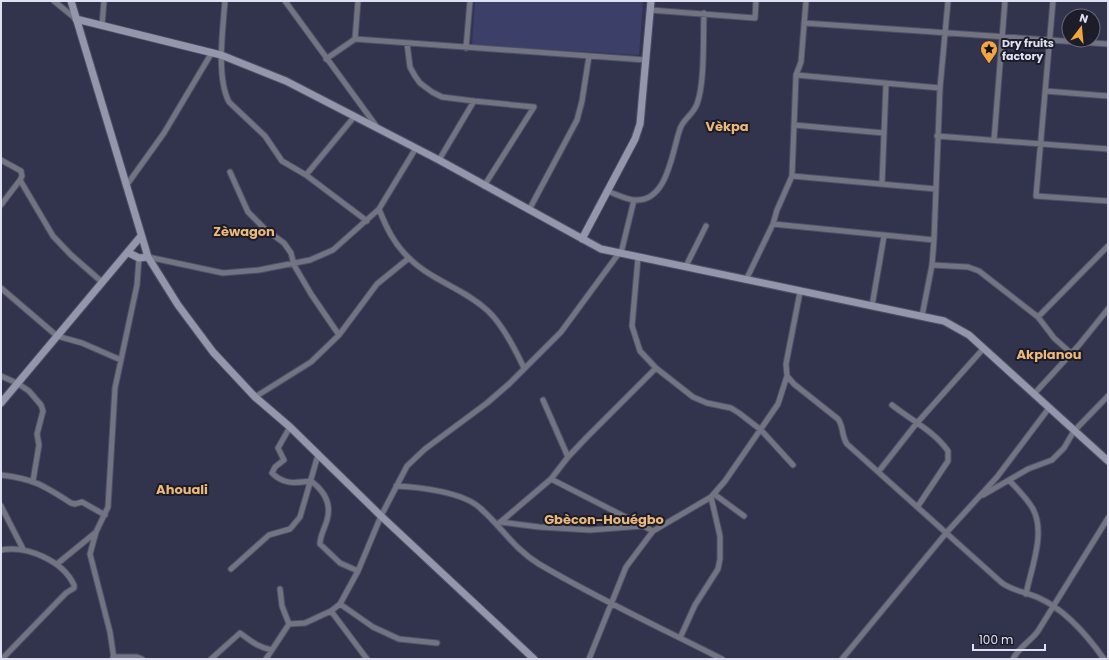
<svg xmlns="http://www.w3.org/2000/svg" width="1109" height="660" viewBox="0 0 1109 660" font-family="Poppins,sans-serif">
<rect width="100%" height="100%" fill="#32344e"/>
<path fill="#3c3f68" d="M475,1H643L639,55L472,45Z"/>
<g fill="none" stroke-linecap="round" stroke-linejoin="round">
<g stroke="#4e5068" stroke-width="7">
<path id="street" d="M54,1L76,19
M225,1C223,28 216,77 229,102L265,136L282,161L306,175L367,221
M285,1L377,127
M1053,1L1036,196L1108,201
M650,10L755,18L756,1
M804,23L1108,44
M102,25L104,1
M355,39L358,1
M407,43L410,67L415,76L420,83L432,92L442,97L474,101L534,107L484,186
M466,48L470,1
M326,59L355,39L646,60
M796,75L940,88
M1045,91L1108,96
M794,125L884,133
M937,136L1108,149
M994,140L1005,1
M1,160L21,171L22,176L20,180L53,236L70,254L102,282
M439,160L474,101
M230,172L248,212L265,229L284,243L291,253L294,265L311,294L339,335
M306,175L354,117
M792,176L936,189
M882,184L886,84
M126,186L164,133L211,54
M607,191C616,194 625,199 634,200C668,203 672,151 680,129C683,119 693,115 697,104C705,83 703,36 704,13
M1,205L20,180
M379,209C386,227 394,244 409,258C432,281 465,289 488,311C502,324 516,351 524,368
M529,210L577,120L582,101L589,56
M773,224L934,240
M148,257L223,273L259,270L310,260L333,250L379,209L416,148
M638,258L632,326L640,351L656,368L693,397L707,403L731,408L739,413L761,430L793,465
M932,265L968,267L979,271L1038,317L1054,338L1072,354
M686,266L706,226
M746,280L773,224L777,210L792,176L796,75L801,62L806,1
M1,288L57,336L82,343L121,360
M872,306L884,236
M922,316L932,265L934,240L940,88L948,1
M1038,317L1108,246
M1,376L17,383L29,391L41,405L43,411L37,434L39,445L33,481
M787,376L794,384L838,419C844,427 841,435 847,444L1002,583C1013,591 1026,592 1039,598C1066,610 1087,635 1104,659
M1034,394L1079,345L1108,309
M255,397L311,362L339,335L377,284L409,258
M543,400L568,457
M892,405C911,420 934,431 948,451V461L918,506
M290,427L278,448L284,460L275,467L272,473C284,485 295,483 311,481C323,490 332,503 327,520C325,528 320,535 320,544L340,563L358,571
M879,471L916,424L983,349
M1,475C34,479 43,485 71,503L75,504L82,502L105,515
M551,479L653,531
M1009,480C1017,489 1027,498 1033,509C1046,533 1031,569 1026,594
M396,486C419,487 463,492 480,508C502,527 513,548 539,564C598,599 661,628 722,659
M714,494L744,516
M983,495L1028,469L1052,460L1064,448L1074,431L1108,396
M1,506L23,549
M500,522L539,527L590,530L643,526
M497,525L551,479L568,457L586,438L656,368
M1,550C27,545 63,561 74,585V588L66,593L2,659
M57,564L95,533
M231,569L269,535L290,529L300,517L318,455
M280,589L282,606L289,624L305,623L331,611L340,604L358,571L381,516L407,466L425,449L487,403L509,384L561,332L622,249L634,200
M340,604L373,627L399,639L437,643
M331,611L367,659
M680,638L695,605L718,569L720,559V536L711,497
M113,657H137L142,659
M114,659L110,632L90,554L96,532L108,507L115,388L137,285L139,258
M211,659L240,633C251,641 257,647 272,650
M266,659L289,624
M589,659L626,567L653,531L711,497L725,481L778,404L787,376L786,364L800,292
M842,659L947,532L997,477L1049,408
M1013,659C1019,647 1031,641 1038,631L1108,518"/>
</g>
<g stroke="#4e5068" stroke-width="9">
<path id="secondary" d="M71,1L148,257L178,305L213,352L255,397L290,427L381,516L534,659
M76,19L221,55L286,81L439,160L601,249L944,321L969,335L1108,461
M582,239L635,139L640,124L651,1
M129,253L139,258L148,257
M1,403L141,236"/>
</g>
<use href="#street" stroke="#727482" stroke-width="5"/>
<use href="#secondary" stroke="#9496ac" stroke-width="7"/>
</g>
<defs>
<g id="sight-pin" transform="scale(0.9)"><path d="M0 17L-7.5 6A9.5 9.5 0 1 1 7.5 6Z" fill="#f2a540" stroke="#1c1d29"/><path d="M0-6L1.8-2.2L6-1.7L2.9 1.2L3.7 5.4L0 3.3L-3.7 5.4L-2.9 1.2L-6-1.7L-1.8-2.2Z" fill="#111"/></g>
</defs>
<g fill-rule="evenodd">
<use href="#sight-pin" x="989" y="49"/>
</g>
<g text-anchor="middle" dominant-baseline="central" stroke-width="4" stroke-linejoin="round" paint-order="stroke">
<g font-size="11" font-weight="bold" fill="#dfe1f2" stroke="#1c1d29" text-anchor="start">
<text x="1002" y="43">Dry fruits<tspan x="1002" dy="13">factory</tspan></text>
</g>
<g font-size="13" font-weight="bold" fill="#eeb87b" stroke="#1c1d29">
<text x="727" y="126">Vèkpa</text>
<text x="244" y="231">Zèwagon</text>
<text x="1049" y="354">Akplanou</text>
<text x="182" y="489">Ahouali</text>
<text x="604" y="519">Gbècon-Houégbo</text>
</g>
</g>
<rect width="1109" height="660" fill="none" stroke="#dfe1f2" stroke-width="4"/>
<g transform="translate(1081 28) rotate(16)"><circle r="19" fill="#1c1d29" stroke="#6a6b79"/>
<path d="M0-3L7 15L0 10L-7 15Z" fill="#f2a540"/>
<text y="-6" font-size="11" font-weight="bold" text-anchor="middle" fill="#dfe1f2">N</text>
</g>
<path d="M973 644v6h72v-6" fill="none" stroke="#dfe1f2" stroke-width="2"/>
<text x="979" y="644" font-size="12" fill="#dfe1f2" stroke="#1c1d29" stroke-width="3" paint-order="stroke">100 m</text>
</svg>
